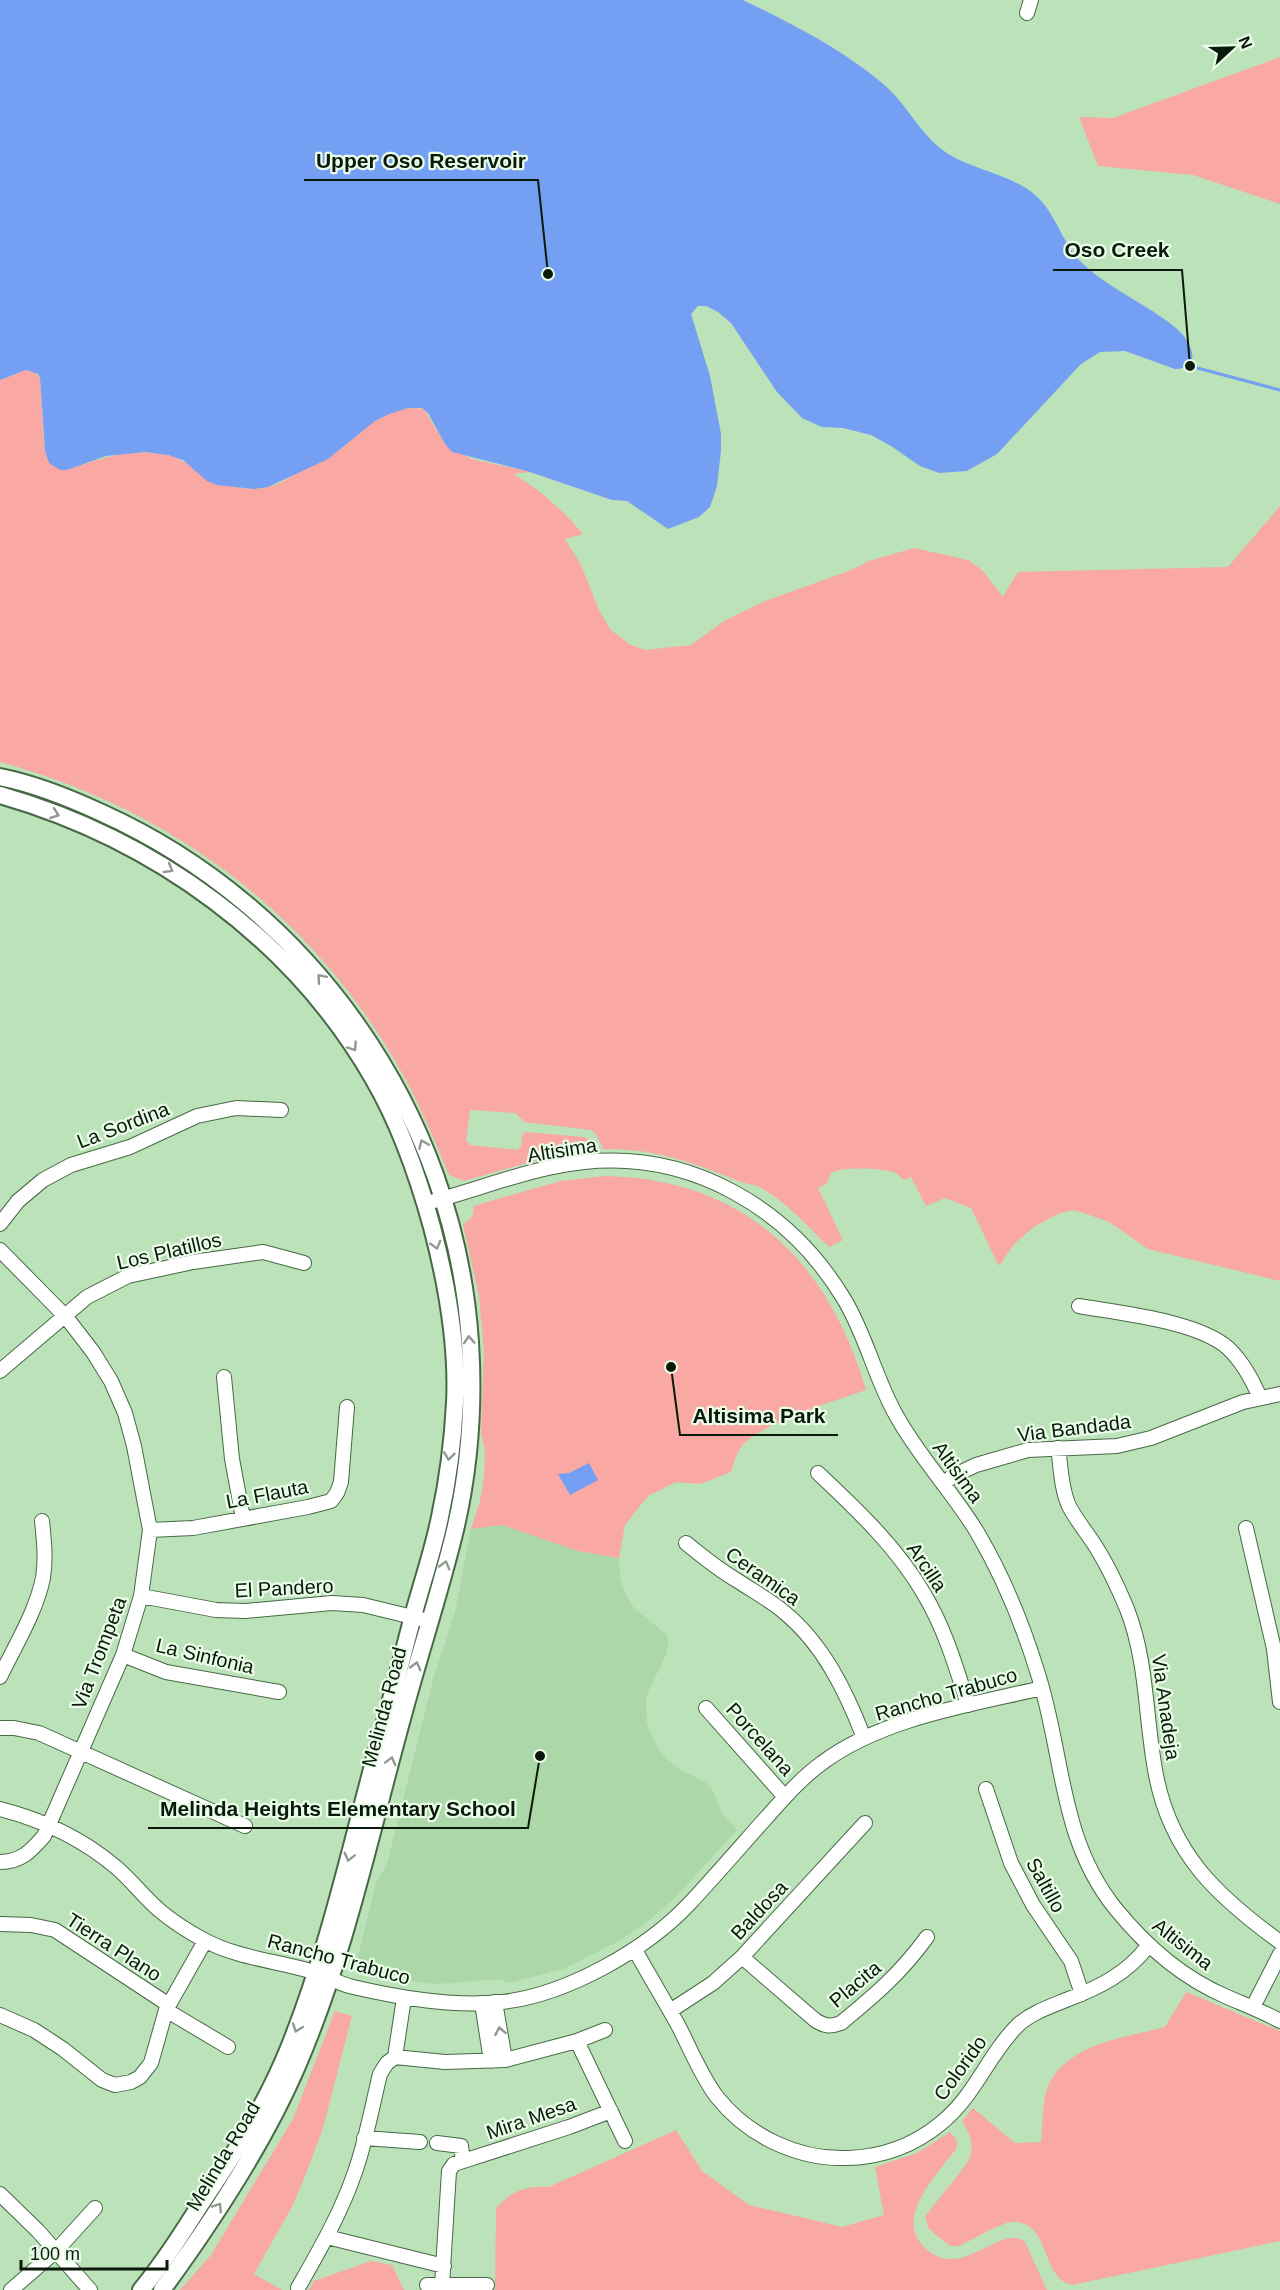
<svg xmlns="http://www.w3.org/2000/svg" width="1280" height="2290" viewBox="0 0 1280 2290" font-family="Helvetica,sans-serif">
<rect width="100%" height="100%" fill="#bce2b9"/>
<path fill="#acd8a9" d="M502,1525L578,1551L619,1558L620,1579L625,1593L634,1608L667,1635L668,1644L666,1655L648,1692L646,1702L647,1722L651,1735L660,1751L669,1761L679,1769L705,1782L712,1789L722,1813L737,1830L674,1899L649,1920L623,1939L566,1968L509,1983L500,1979L437,1984L402,1980L362,1971L357,1960L377,1879L386,1867L434,1676L455,1612L471,1529Z"/>
<path fill="#f9a8a3" d="M1280,57V204L1193,175L1098,166L1079,117L1113,118Z
M26,370L34,371L40,378L44,443L47,459L67,470C103,458 136,445 174,457C183,460 190,466 198,470C219,482 243,493 267,487C281,485 292,475 304,469C312,465 322,462 329,457C358,438 385,401 424,409L445,444L472,459L530,472L513,474C540,489 563,511 583,534L565,539L581,565L599,610L610,629L629,644L645,650L691,645L724,621L765,601L849,571L869,561L914,548L968,560L982,570L1003,597L1018,572L1228,567L1280,506V1281L1148,1249L1109,1222L1075,1210L1060,1213L1035,1226L1015,1243L999,1266L971,1208L945,1198L926,1206L911,1177L904,1180C901,1178 899,1175 896,1173C885,1168 841,1166 831,1173L827,1183L818,1188L843,1240L829,1247C807,1226 786,1201 759,1187C754,1184 747,1184 741,1182C694,1163 655,1148 603,1149L596,1134L591,1130L524,1122L516,1113L470,1110L466,1141L470,1145L517,1150L521,1147L523,1134L526,1132L584,1137L590,1140L592,1147L555,1155L464,1181L449,1175C434,1138 418,1100 397,1064C309,912 169,808 0,762V380Z
M604,1176C743,1178 829,1261 866,1390C837,1400 759,1424 742,1446C736,1453 734,1463 731,1472L700,1484L676,1482L648,1496L625,1525L619,1558L578,1551L502,1525L471,1529L480,1501L484,1478L485,1453L481,1432L484,1351L479,1296L463,1224C471,1220 475,1215 473,1206L561,1181Z
M1186,1992L1280,2031V2241L1072,2285C1039,2277 1052,2220 1011,2222C1001,2223 970,2241 959,2246H950L929,2229L925,2217C932,2206 969,2164 970,2157C974,2143 969,2132 962,2121L973,2108L1015,2143L1041,2142C1043,2126 1042,2100 1048,2086C1068,2043 1124,2038 1165,2027Z
M335,2011L352,2016L323,2128L307,2171L293,2205L254,2274L282,2290H180L211,2255L293,2119Z
M676,2130L702,2171L749,2205L842,2227L884,2215L875,2167L917,2153L950,2132L957,2141L956,2149C939,2172 899,2212 919,2241C957,2290 999,2221 1025,2242L1047,2290H495L496,2208C512,2191 525,2185 549,2187Z
M371,2261L392,2265L404,2290H309L314,2281Z"/>
<path fill="#759ff3" d="M0,0H743C794,25 848,52 890,90C908,108 920,132 940,148C964,168 1004,172 1030,191C1056,209 1060,242 1083,264C1111,290 1147,304 1176,328C1190,339 1205,369 1175,369L1125,351L1100,352L1081,364L997,454L967,471L939,473L920,466L891,446L871,435L843,428L822,427L802,418L777,392L731,323L718,312L706,306H698L691,314L710,376L721,434V451L717,486L710,507L699,517L668,529L627,501L612,500L530,472L452,452L445,444L428,413L422,408H408L389,414L375,421L328,459L268,487L254,489L217,485L207,481L183,460L168,455L145,452L106,456L67,470H60L49,463L45,451L40,378L38,374L26,370L0,380Z
M589,1463L598,1480L570,1495L558,1474L569,1473Z"/>
<g fill="none" stroke-linecap="round" stroke-linejoin="round">
<path stroke="#759ff3" stroke-width="3" d="M1190,366L1280,390"/>
<g stroke="#476945" stroke-width="16">
<path id="minor" d="M1027,13L1031,0
M434,1201C483,1188 533,1167 584,1162C692,1151 789,1208 844,1299C866,1335 875,1378 896,1415C919,1457 952,1491 977,1532C1003,1576 1023,1625 1038,1674C1064,1755 1059,1838 1115,1908C1145,1945 1181,1977 1225,1996C1243,2004 1262,2011 1280,2021
M0,1224L18,1201L43,1180L71,1165L130,1147L197,1116L236,1108L281,1110
M0,1250L66,1317L93,1352L111,1381L125,1413L134,1446L150,1530L141,1596L123,1655L44,1836C31,1851 21,1862 0,1862
M1079,1306C1119,1313 1198,1321 1228,1348C1243,1362 1252,1379 1260,1398
M0,1371L87,1297L128,1276L193,1262L263,1252L304,1263
M224,1377L232,1459L243,1518
M1058,1448C1061,1467 1061,1489 1069,1506C1077,1522 1090,1536 1099,1552C1110,1570 1119,1590 1127,1609C1148,1663 1145,1719 1156,1775C1171,1854 1218,1897 1280,1942
M818,1473C857,1510 897,1547 924,1594C945,1629 956,1667 968,1705
M943,1484L953,1476L976,1465L1028,1450L1117,1446L1151,1438L1243,1402L1280,1394
M1246,1528L1274,1649L1280,1702
M150,1530L193,1528L308,1507L331,1501L337,1493L341,1482L347,1407
M686,1543C703,1557 719,1570 738,1581C753,1591 770,1600 784,1612C823,1644 846,1691 864,1738
M141,1596L216,1610L245,1611L332,1603L363,1605L421,1619
M123,1655L166,1672L279,1692
M0,1677C15,1646 36,1612 43,1578C46,1559 44,1540 42,1521
M706,1708L785,1797
M0,1728H14L39,1733L245,1826
M986,1789L1011,1863L1033,1905L1071,1961L1082,1994
M0,1809C43,1820 83,1839 117,1868C132,1881 144,1897 159,1910C172,1921 189,1932 204,1940C237,1958 278,1961 314,1972C327,1976 339,1984 353,1987C401,1998 452,2007 502,2002C566,1995 646,1950 690,1903C716,1875 741,1846 766,1818C783,1799 801,1778 822,1763C882,1718 970,1705 1042,1688
M0,1924L31,1925L55,1930L169,2005
M635,1950C649,1975 664,2000 678,2025C690,2048 701,2076 717,2097C748,2136 798,2160 848,2158C882,2157 913,2146 940,2124C976,2095 987,2056 1018,2025C1031,2013 1049,2007 1066,2000C1098,1988 1127,1974 1148,1946
M742,1957L815,2020C824,2026 830,2027 841,2023C875,1995 901,1973 927,1937
M495,2002L505,2060
M482,2003L491,2061
M1253,2007L1280,1954
M166,2010L228,2047
M670,2011L713,1983L742,1957L865,1823
M0,2015L34,2030L63,2049L102,2080L115,2085L131,2082L140,2077L151,2063L166,2010L205,1941
M577,2041L625,2141
M395,2057L404,1998
M364,2138L420,2142
M437,2143L461,2146L463,2161
M0,2194L38,2231L90,2290
M327,2237L444,2266
M427,2285H487
M442,2285L449,2171L454,2164L569,2127L611,2111
M298,2288C319,2251 341,2213 355,2172C366,2141 372,2107 380,2074L387,2063L395,2057L445,2062L505,2060L577,2041L605,2030
M11,2290L56,2251L95,2208"/>
</g>
<g stroke="#476945" stroke-width="20">
<path id="major" d="M0,777C35,784 70,798 102,813C310,907 455,1113 470,1342C474,1403 469,1470 455,1530C441,1588 422,1646 406,1704C372,1825 347,1950 297,2066C264,2143 211,2223 162,2290
M0,795C154,839 293,939 373,1078C400,1124 418,1176 432,1227C447,1284 458,1344 455,1403C453,1441 448,1480 440,1517C433,1552 421,1586 412,1620C400,1666 388,1712 375,1758C349,1855 327,1954 289,2048C267,2103 235,2153 202,2202C183,2232 164,2262 141,2290"/>
</g>
<use href="#minor" stroke="#fff" stroke-width="14"/>
<use href="#major" stroke="#fff" stroke-width="16"/>
</g>
<defs><path id="oneway-chevron" d="M-2-3.5L2.5 0L-2 3.5" fill="none" stroke-width="1.6" stroke-linecap="round" stroke-linejoin="round" transform="scale(1.5)"/></defs>
<g stroke="#919891">
<use href="#oneway-chevron" transform="translate(55 814) rotate(20)"/>
<use href="#oneway-chevron" transform="translate(169 869) rotate(30)"/>
<use href="#oneway-chevron" transform="translate(321 978) rotate(-131)"/>
<use href="#oneway-chevron" transform="translate(353 1047) rotate(56)"/>
<use href="#oneway-chevron" transform="translate(423 1144) rotate(-113)"/>
<use href="#oneway-chevron" transform="translate(436 1245) rotate(75)"/>
<use href="#oneway-chevron" transform="translate(469 1340) rotate(-94)"/>
<use href="#oneway-chevron" transform="translate(449 1456) rotate(97)"/>
<use href="#oneway-chevron" transform="translate(445 1565) rotate(-74)"/>
<use href="#oneway-chevron" transform="translate(416 1666) rotate(-75)"/>
<use href="#oneway-chevron" transform="translate(391 1761) rotate(-76)"/>
<use href="#oneway-chevron" transform="translate(349 1857) rotate(104)"/>
<use href="#oneway-chevron" transform="translate(297 2028) rotate(110)"/>
<use href="#oneway-chevron" transform="translate(500 2031) rotate(-100)"/>
<use href="#oneway-chevron" transform="translate(218 2207) rotate(-57)"/>
</g>
<g text-anchor="middle" dominant-baseline="central" stroke-width="4.5" stroke-linejoin="round" paint-order="stroke">
<g font-size="20" fill="#0b190a" stroke="#eafde9">
<text transform="translate(123 1125) rotate(-21)">La Sordina</text>
<text transform="translate(562 1150) rotate(-9)">Altisima</text>
<text transform="translate(169 1251) rotate(-13)">Los Platillos</text>
<text transform="translate(1074 1428) rotate(-7)">Via Bandada</text>
<text transform="translate(958 1472) rotate(54)">Altisima</text>
<text transform="translate(267 1494) rotate(-11)">La Flauta</text>
<text transform="translate(927 1567) rotate(56)">Arcilla</text>
<text transform="translate(763 1576) rotate(35)">Ceramica</text>
<text transform="translate(284 1588) rotate(-3)">El Pandero</text>
<text transform="translate(99 1653) rotate(-69)">Via Trompeta</text>
<text transform="translate(205 1656) rotate(13)">La Sinfonia</text>
<text transform="translate(946 1694) rotate(-16)">Rancho Trabuco</text>
<text transform="translate(384 1707) rotate(-75)">Melinda Road</text>
<text transform="translate(1166 1707) rotate(82)">Via Anadeja</text>
<text transform="translate(760 1739) rotate(48)">Porcelana</text>
<text transform="translate(1046 1885) rotate(61)">Saltillo</text>
<text transform="translate(759 1910) rotate(-47)">Baldosa</text>
<text transform="translate(1183 1944) rotate(38)">Altisima</text>
<text transform="translate(114 1947) rotate(33)">Tierra Plano</text>
<text transform="translate(339 1959) rotate(15)">Rancho Trabuco</text>
<text transform="translate(855 1984) rotate(-40)">Placita</text>
<text transform="translate(960 2068) rotate(-54)">Colorido</text>
<text transform="translate(531 2118) rotate(-19)">Mira Mesa</text>
<text transform="translate(223 2156) rotate(-59)">Melinda Road</text>
</g>
</g>
<path fill="none" stroke="#0b190a" stroke-width="2" d="M548 274L538 180H304M1190 366L1182 270H1053M671 1367L680 1435H838M540 1756L528 1828H148"/>
<g fill="#0b190a" stroke="#eafde9" stroke-width="2">
<circle cx="548" cy="274" r="6"/>
<circle cx="1190" cy="366" r="6"/>
<circle cx="671" cy="1367" r="6"/>
<circle cx="540" cy="1756" r="6"/>
</g>
<g font-size="21" text-anchor="middle" font-weight="bold" fill="#0b190a" stroke="#eafde9" stroke-width="4.5" stroke-linejoin="round" paint-order="stroke">
<text x="421" y="168">Upper Oso Reservoir</text>
<text x="1117" y="257">Oso Creek</text>
<text x="759" y="1423">Altisima Park</text>
<text x="338" y="1816">Melinda Heights Elementary School</text>
</g>
<g transform="translate(1232 48) rotate(68)" stroke="#eafde9" stroke-width="4.5" paint-order="stroke">
<path d="M0-4.5L10 22L0 15L-10 22Z" fill="#0b190a"/>
<text y="-9" font-size="16" font-weight="bold" text-anchor="middle" fill="#0b190a">N</text>
</g>
<path d="M21 2260v9h146v-9" fill="none" stroke="#0b190a" stroke-width="3"/>
<text x="30" y="2260" font-size="18" fill="#0b190a" stroke="#eafde9" stroke-width="4.5" paint-order="stroke">100 m</text>
</svg>
